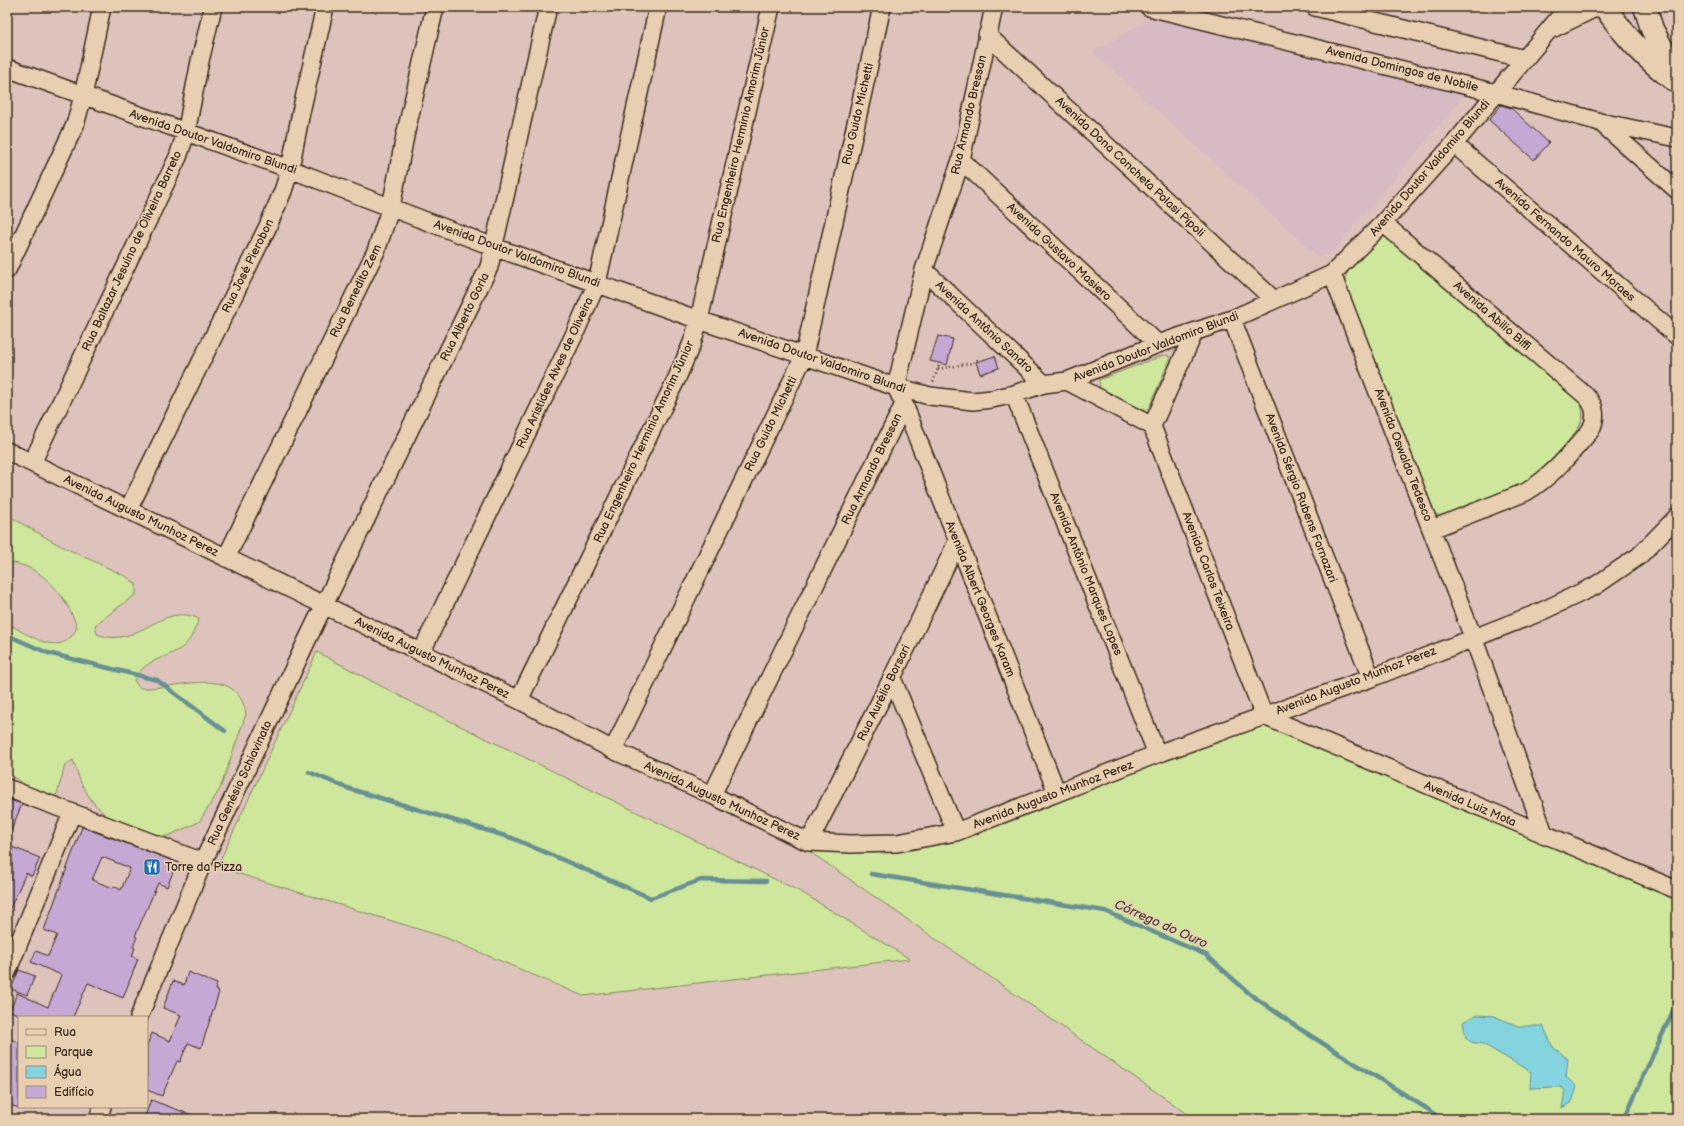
<svg xmlns="http://www.w3.org/2000/svg" width="1684" height="1126" viewBox="0 0 1684 1126" font-family="'Balsamiq Sans',sans-serif">
<rect width="100%" height="100%" fill="#dec3bc"/>
<filter id="ink" filterUnits="userSpaceOnUse"><feTurbulence type="fractalNoise" baseFrequency=".025" numOctaves="2"/><feDisplacementMap in="SourceGraphic" scale="8" xChannelSelector="R" yChannelSelector="G"/><feConvolveMatrix kernelMatrix="1 2 1 2 8 2 1 2 1" color-interpolation-filters="sRGB"/></filter>
<g filter="url(#ink)">
<path fill="#d7bbc4" d="M1155,16L1458,91L1462,95L1460,101L1331,254L1318,257L1092,52Z"/>
<path fill="#cee79d" stroke="#84885e" d="M1387,237L1578,399C1582,406 1584,414 1581,422C1576,437 1533,480 1518,488C1498,500 1466,508 1444,516L1434,514L1429,508L1345,284V278L1349,269L1377,239Z
M1164,355L1169,356V361L1149,408L1142,410L1100,389L1099,380Z
M7,515L59,545L127,577L136,584V594L95,625L97,634C137,651 162,600 199,619C195,628 191,640 184,646C166,660 146,657 134,680L139,688C174,691 237,661 246,714L220,789L199,822L170,835L155,839L109,819L92,801L81,783L73,760L65,765L57,794L48,799L7,773V623C29,635 63,661 77,627C66,595 42,565 7,562Z
M317,652L415,704L801,892L910,959L583,996L444,937L217,867Z
M1265,718L1677,898V1119H1195L790,838L828,850L959,841L1059,794Z"/>
<path fill="#84d4e0" stroke="#679092" d="M1476,1015L1494,1016L1518,1026H1543L1553,1047L1568,1059L1566,1077L1577,1087L1572,1102L1562,1108L1565,1091L1561,1087L1530,1088L1531,1072L1483,1044L1471,1042L1466,1038L1463,1022Z"/>
<g fill="none" stroke-linecap="round" stroke-linejoin="round">
<path stroke="#679092" stroke-width="4.5" d="M7,635L48,653L157,680L225,731
M309,772L347,788L512,838L651,898L701,880L766,881
M871,874L1105,911L1206,955L1250,994L1300,1029L1426,1108L1441,1119
M1624,1119L1677,1002"/>
</g>
<path fill="#c6a8d5" stroke="#3b2a1e" fill-rule="evenodd" d="M1501,105L1511,108L1549,143L1534,160L1489,120Z
M938,336L953,339L947,365L930,361Z
M995,356L999,368L980,374L976,362Z
M7,799L22,804L7,840Z
M82,827L171,860L173,872L167,887L158,883L135,936L137,937L133,947L135,948L132,956L138,959L123,998L88,983L73,1017H25L10,1011L17,993L48,1007L61,975L31,962L36,951L48,956L57,935L44,930ZM102,857L130,868L121,890L114,886L113,888L92,880Z
M7,845L40,858L32,876L26,873L7,915Z
M19,970L35,976L27,995L11,989Z
M188,972L217,984L215,990L219,992L201,1048L188,1043L180,1062L177,1061L162,1096L147,1090V1045L152,1033L170,1041L181,1015L163,1008L173,981L184,985Z
M7,1038L19,1042V1108L7,1104Z
M151,1100L200,1118V1119H144Z"/>
<g fill="none" stroke-linecap="round" stroke-linejoin="round">
<g stroke="#3b2a1e" stroke-width="20">
<path id="street" d="M1149,7L1496,93L1600,122L1677,138
M1315,7L1525,59
M1554,28L1597,7
M987,35L1273,299
M7,68L290,169L494,247L699,320L896,387L930,396L973,401L992,399L1014,394L1044,384L1067,381L1158,344L1232,319L1332,274L1383,223L1454,144L1568,7
M1600,122L1677,190
M1454,144L1677,336
M961,160L1158,344
M1383,223L1586,396C1596,406 1597,419 1590,431C1570,454 1553,476 1526,492L1432,529
M7,270L75,125L83,96L102,7
M924,270L1044,384
M1332,274L1473,637L1545,836
M1232,319L1371,678
M1067,381L1152,426L1264,716L1677,890
M1014,394L1157,754
M904,404L1057,793
M1152,426L1194,333
M7,451L519,700L613,750L712,795L791,834L809,842L851,844L897,843L956,832L1157,754L1371,678L1538,613L1595,586L1639,556L1677,517
M32,463L178,157L186,133L200,61L213,7
M128,510L268,226L283,191L290,169L301,112L325,7
M226,558L376,251L391,207L405,136L435,7
M421,653L575,333L597,283L658,7
M892,678L956,832
M519,700L677,378L692,343L699,320L771,7
M613,750L804,356L882,7
M7,788L203,862
M712,795L904,404L896,387L924,270L961,160L994,7
M809,842L892,678L957,542
M7,972L72,813
M139,1017L203,862L308,638L489,267L548,7
M98,1119L102,1107"/>
</g>
<g stroke="#3b2a1e" stroke-width="25">
<path id="secondary" d="M1605,7C1625,37 1648,61 1677,82
M1645,7L1652,29L1677,77"/>
</g>
<path stroke="#3b2a1e" stroke-width="2.5" stroke-dasharray="1 3" stroke-linecap="butt" d="M938,369L972,363L977,360L978,361
M933,382L940,363"/>
<use href="#street" stroke="#e9cfb1" stroke-width="17"/>
<use href="#secondary" stroke="#e9cfb1" stroke-width="22"/>
</g>
</g>
<defs>
<g id="restaurant-square" transform="scale(0.9)"><rect x="-9" y="-9" width="18" height="18" rx="4" fill="#1f6fb2" stroke="#e9cfb1"/><path d="M-5-6h1v4h1v-4h1v4h1v-4h1v5L-1.5 .5V6h-2V.5L-5-1ZM5-6V6H3V1.5H1.5Q1.5-4 5-6Z" fill="#fff"/></g>
</defs>
<g fill-rule="evenodd">
<use href="#restaurant-square" x="152" y="867"/>
</g>
<g text-anchor="middle" dominant-baseline="central" stroke-width="3.5" stroke-linejoin="round" paint-order="stroke">
<g font-size="12" fill="#3b2a1e" stroke="#e9cfb1">
<text transform="translate(1402 69) rotate(14)">Avenida Domingos de Nobile</text>
<text transform="translate(858 114) rotate(-77)">Rua Guido Michetti</text>
<text transform="translate(969 115) rotate(-77)">Rua Armando Bressan</text>
<text transform="translate(741 135) rotate(-77)">Rua Engenheiro Herminio Amorim Júnior</text>
<text transform="translate(213 142) rotate(19)">Avenida Doutor Valdomiro Blundi</text>
<text transform="translate(1130 167) rotate(43)">Avenida Dona Concheta Polasi Pipoli</text>
<text transform="translate(1430 168) rotate(-49)">Avenida Doutor Valdomiro Blundi</text>
<text transform="translate(1565 240) rotate(41)">Avenida Fernando Mauro Moraes</text>
<text transform="translate(132 251) rotate(-65)">Rua Baltazar Jesuíno de Oliveira Barreto</text>
<text transform="translate(1059 252) rotate(43)">Avenida Gustavo Masiero</text>
<text transform="translate(517 254) rotate(20)">Avenida Doutor Valdomiro Blundi</text>
<text transform="translate(248 266) rotate(-64)">Rua José Pierobon</text>
<text transform="translate(356 291) rotate(-64)">Rua Benedito Zem</text>
<text transform="translate(1492 316) rotate(41)">Avenida Abilio Biffi</text>
<text transform="translate(465 317) rotate(-64)">Rua Alberto Gorla</text>
<text transform="translate(984 327) rotate(43)">Avenida Antônio Sandro</text>
<text transform="translate(1156 347) rotate(-21)">Avenida Doutor Valdomiro Blundi</text>
<text transform="translate(822 361) rotate(19)">Avenida Doutor Valdomiro Blundi</text>
<text transform="translate(555 373) rotate(-65)">Rua Aristides Alves de Oliveira</text>
<text transform="translate(771 424) rotate(-64)">Rua Guido Michetti</text>
<text transform="translate(644 442) rotate(-65)">Rua Engenheiro Herminio Amorim Júnior</text>
<text transform="translate(1403 455) rotate(69)">Avenida Oswaldo Tedesco</text>
<text transform="translate(872 469) rotate(-64)">Rua Armando Bressan</text>
<text transform="translate(1301 498) rotate(69)">Avenida Sérgio Rubens Fornazari</text>
<text transform="translate(141 516) rotate(26)">Avenida Augusto Munhoz Perez</text>
<text transform="translate(1208 571) rotate(69)">Avenida Carlos Teixeira</text>
<text transform="translate(1086 574) rotate(68)">Avenida Antônio Marques Lopes</text>
<text transform="translate(980 599) rotate(68)">Avenida Albert Georges Karam</text>
<text transform="translate(432 658) rotate(26)">Avenida Augusto Munhoz Perez</text>
<text transform="translate(1356 681) rotate(-21)">Avenida Augusto Munhoz Perez</text>
<text transform="translate(884 693) rotate(-64)">Rua Aurélio Borsari</text>
<text transform="translate(240 783) rotate(-65)">Rua Genésio Schiavinato</text>
<text transform="translate(1053 795) rotate(-21)">Avenida Augusto Munhoz Perez</text>
<text transform="translate(722 801) rotate(25)">Avenida Augusto Munhoz Perez</text>
<text transform="translate(1470 804) rotate(23)">Avenida Luiz Mota</text>
</g>
<g font-size="12" fill="#3b2a1e" stroke="#e9cfb1" text-anchor="start">
<text x="165" y="867">Torre da Pizza</text>
</g>
<g font-size="13" font-style="italic" fill="#46443b" stroke="#e9cfb1">
<text transform="translate(1161 924) rotate(24)">Córrego do Ouro</text>
</g>
</g>
<rect width="1684" height="1126" fill="none" stroke="#e9cfb1" stroke-width="24"/>
<rect x="12" y="12" width="1660" height="1102" fill="none" stroke="#3b2a1e" stroke-width="1.5" filter="url(#ink)"/>
<rect x="18" y="1016" width="130" height="92" fill="#e9cfb1" stroke="#a38d76"/>
<rect x="26" y="1029" width="20" height="6" fill="#e9cfb1" stroke="#a38d76"/>
<text x="54" y="1036" font-size="12" fill="#3b2a1e">Rua</text>
<rect x="26" y="1046" width="20" height="12" fill="#cee79d" stroke="#a38d76"/>
<text x="54" y="1056" font-size="12" fill="#3b2a1e">Parque</text>
<rect x="26" y="1066" width="20" height="12" fill="#84d4e0" stroke="#a38d76"/>
<text x="54" y="1076" font-size="12" fill="#3b2a1e">Água</text>
<rect x="26" y="1086" width="20" height="12" fill="#c6a8d5" stroke="#a38d76"/>
<text x="54" y="1096" font-size="12" fill="#3b2a1e">Edifício</text>
</svg>
